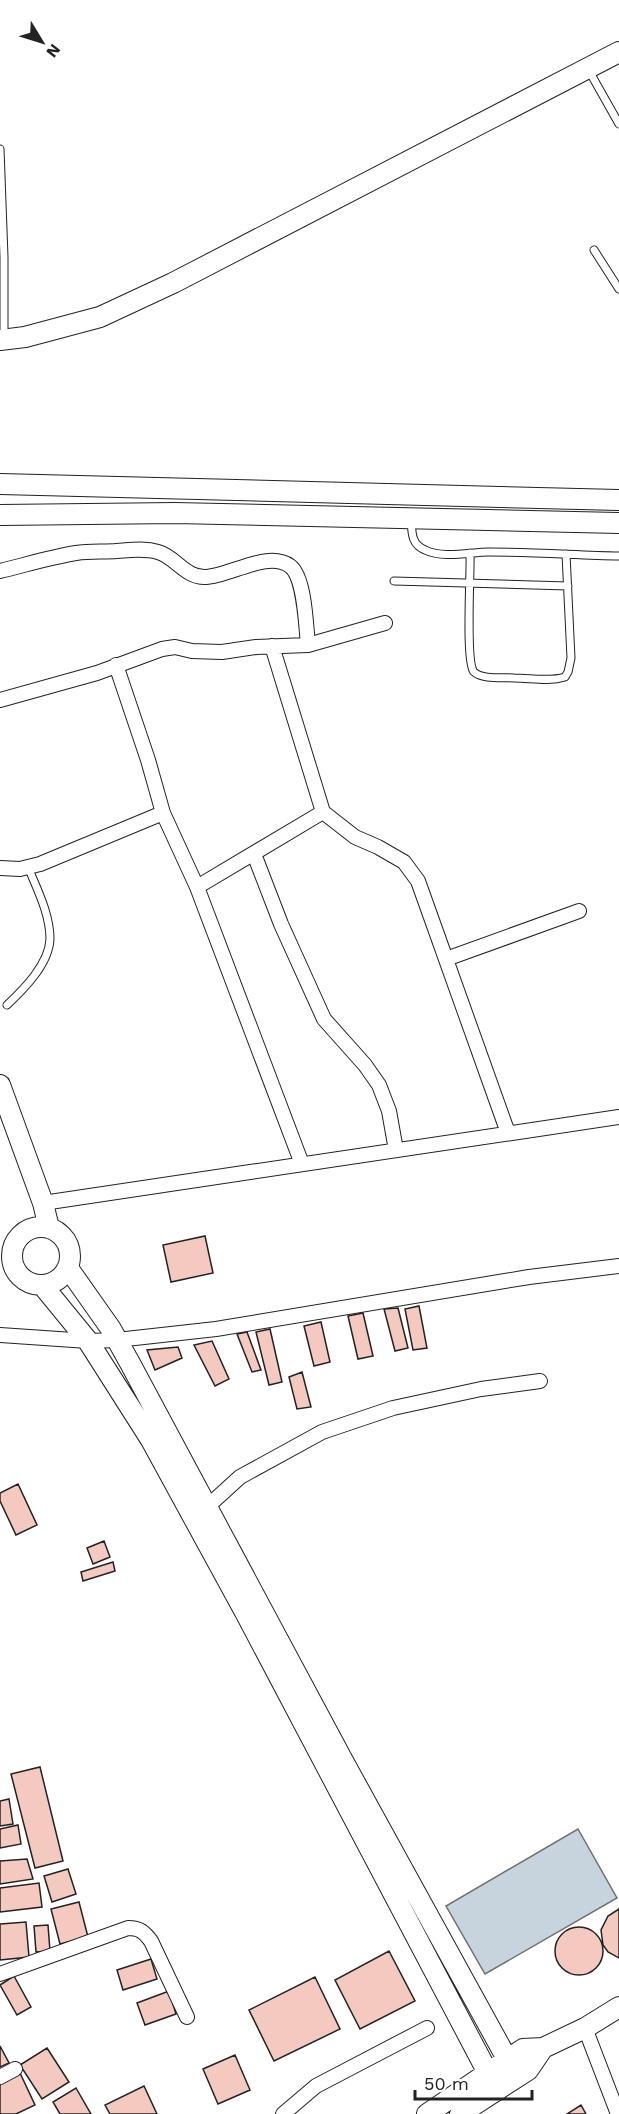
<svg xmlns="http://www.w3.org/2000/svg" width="619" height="2114" viewBox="0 0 619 2114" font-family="'Work Sans',sans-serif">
<rect width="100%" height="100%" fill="#fff"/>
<path fill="#c7d3dd" stroke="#6f6f6f" stroke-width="1.5" d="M578,1829L617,1898L485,1974L446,1906Z"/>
<path fill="#f3c9c0" stroke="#222" stroke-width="1.5" d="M205,1236L213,1273L171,1282L163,1245Z
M419,1306L427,1348L413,1350L405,1309Z
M398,1308L408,1348L395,1351L384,1309Z
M363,1313L373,1356L358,1359L348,1316Z
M321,1322L330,1362L314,1366L304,1326Z
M270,1329L282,1382L269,1385L256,1332Z
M247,1332L261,1370L252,1372L237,1334Z
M212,1341L229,1379L215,1386L194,1345Z
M178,1347L182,1358L155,1370L147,1350Z
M302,1372L311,1407L297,1409L289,1377Z
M18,1484L37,1525L16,1535L0,1501V1493Z
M104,1541L110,1557L93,1564L87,1548Z
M113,1562L115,1571L83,1581L81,1572Z
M40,1767L63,1861L35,1868L11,1774Z
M9,1799L13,1824L0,1826V1801Z
M18,1825L21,1844L0,1848V1829Z
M27,1859L33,1879L0,1884V1861Z
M68,1869L76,1894L52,1902L44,1876Z
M39,1883L42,1907L0,1912V1888Z
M79,1902L88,1937L60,1944L51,1909Z
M619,1909V1958L608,1952L603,1945L601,1930L608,1916Z
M26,1922L29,1957L0,1960V1924Z
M48,1925L50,1951L36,1952L34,1926Z
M555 1951a24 24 0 1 1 48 0a24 24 0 1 1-48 0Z
M389,1951L415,2001L360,2029L335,1980Z
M151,1959L157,1979L123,1990L117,1970Z
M14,1976L31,2007L17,2015L0,1985Z
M315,1977L340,2029L274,2061L249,2010Z
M169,1991L176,2014L145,2025L137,2003Z
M0,2046L9,2063L0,2067Z
M47,2048L69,2082L42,2099L20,2065Z
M235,2055L250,2090L218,2104L203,2069Z
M20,2073L35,2105L16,2114H0V2083Z
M144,2086L157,2114H110L105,2105Z
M76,2088L91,2114H60L53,2102Z
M581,2105L586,2114H567Z"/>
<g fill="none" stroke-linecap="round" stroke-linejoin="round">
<g stroke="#222" stroke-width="9">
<path id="lane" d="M588,69L619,124
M0,149L4,257V338
M594,250L619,289
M411,519C412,533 411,544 425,550C444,559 470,552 489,552C533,552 576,555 619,556
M470,553C471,572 465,662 474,672C483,680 503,677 514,678C531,678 549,682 565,677L568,672L571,658L566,554
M394,581L568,586
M7,1005C24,989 49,964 50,939C50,914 37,889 28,867"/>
</g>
<g stroke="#222" stroke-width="16">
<path id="street" d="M0,571C25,565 51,557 76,553C89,551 104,552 117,551C131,550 145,548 158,552C176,557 185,578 206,577C230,576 268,550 290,566C305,577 306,627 308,645
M272,646L323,812L355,837L378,847L404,862L418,881L508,1133
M116,665L148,760L163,813L197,887
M0,700L97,673L162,649L175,647L192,651L222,652L256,647L308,645L385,623
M254,854L281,924L324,1019L365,1065L379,1085L389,1111L396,1150
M0,868L20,869L40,864L163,813
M446,959L579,911
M302,1164L197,887L323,812
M43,1203L619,1117
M0,1335L88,1341L117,1340L216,1329L529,1277L619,1266
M207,1507L240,1477L322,1432L393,1408L481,1389L540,1381
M0,1974L128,1928C140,1928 144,1932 151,1941L187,2017
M585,2028L618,2114
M0,2077L15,2069
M283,2114L316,2086L427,2028"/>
</g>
<g stroke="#222" stroke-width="22">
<path id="secondary" d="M0,340L25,337L100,317L173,283L619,52
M0,484L619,500
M0,515L175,513L619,523
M0,1085L43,1203L49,1228
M12 1256a29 29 0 1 1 58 0a29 29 0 1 1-58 0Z
M68,1268L111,1329L131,1365L342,1759L517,2077
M43,1286L88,1341L151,1440L246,1614L488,2073L498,2090
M427,2114L523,2049L543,2048L585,2028L619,2007
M460,2114L528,2070L543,2048"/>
</g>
<use href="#lane" stroke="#fff" stroke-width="7"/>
<use href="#street" stroke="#fff" stroke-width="14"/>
<use href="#secondary" stroke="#fff" stroke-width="20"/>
</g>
<g transform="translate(42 42) rotate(128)" stroke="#ffffff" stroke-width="4.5" paint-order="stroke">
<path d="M0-4.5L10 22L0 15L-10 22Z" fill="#222222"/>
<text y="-9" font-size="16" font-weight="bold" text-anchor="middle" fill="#222222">N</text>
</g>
<path d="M415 2090v9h117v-9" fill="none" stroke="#222222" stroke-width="3"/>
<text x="424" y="2090" font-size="18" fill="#222222" stroke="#ffffff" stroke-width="4.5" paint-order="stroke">50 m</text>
</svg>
